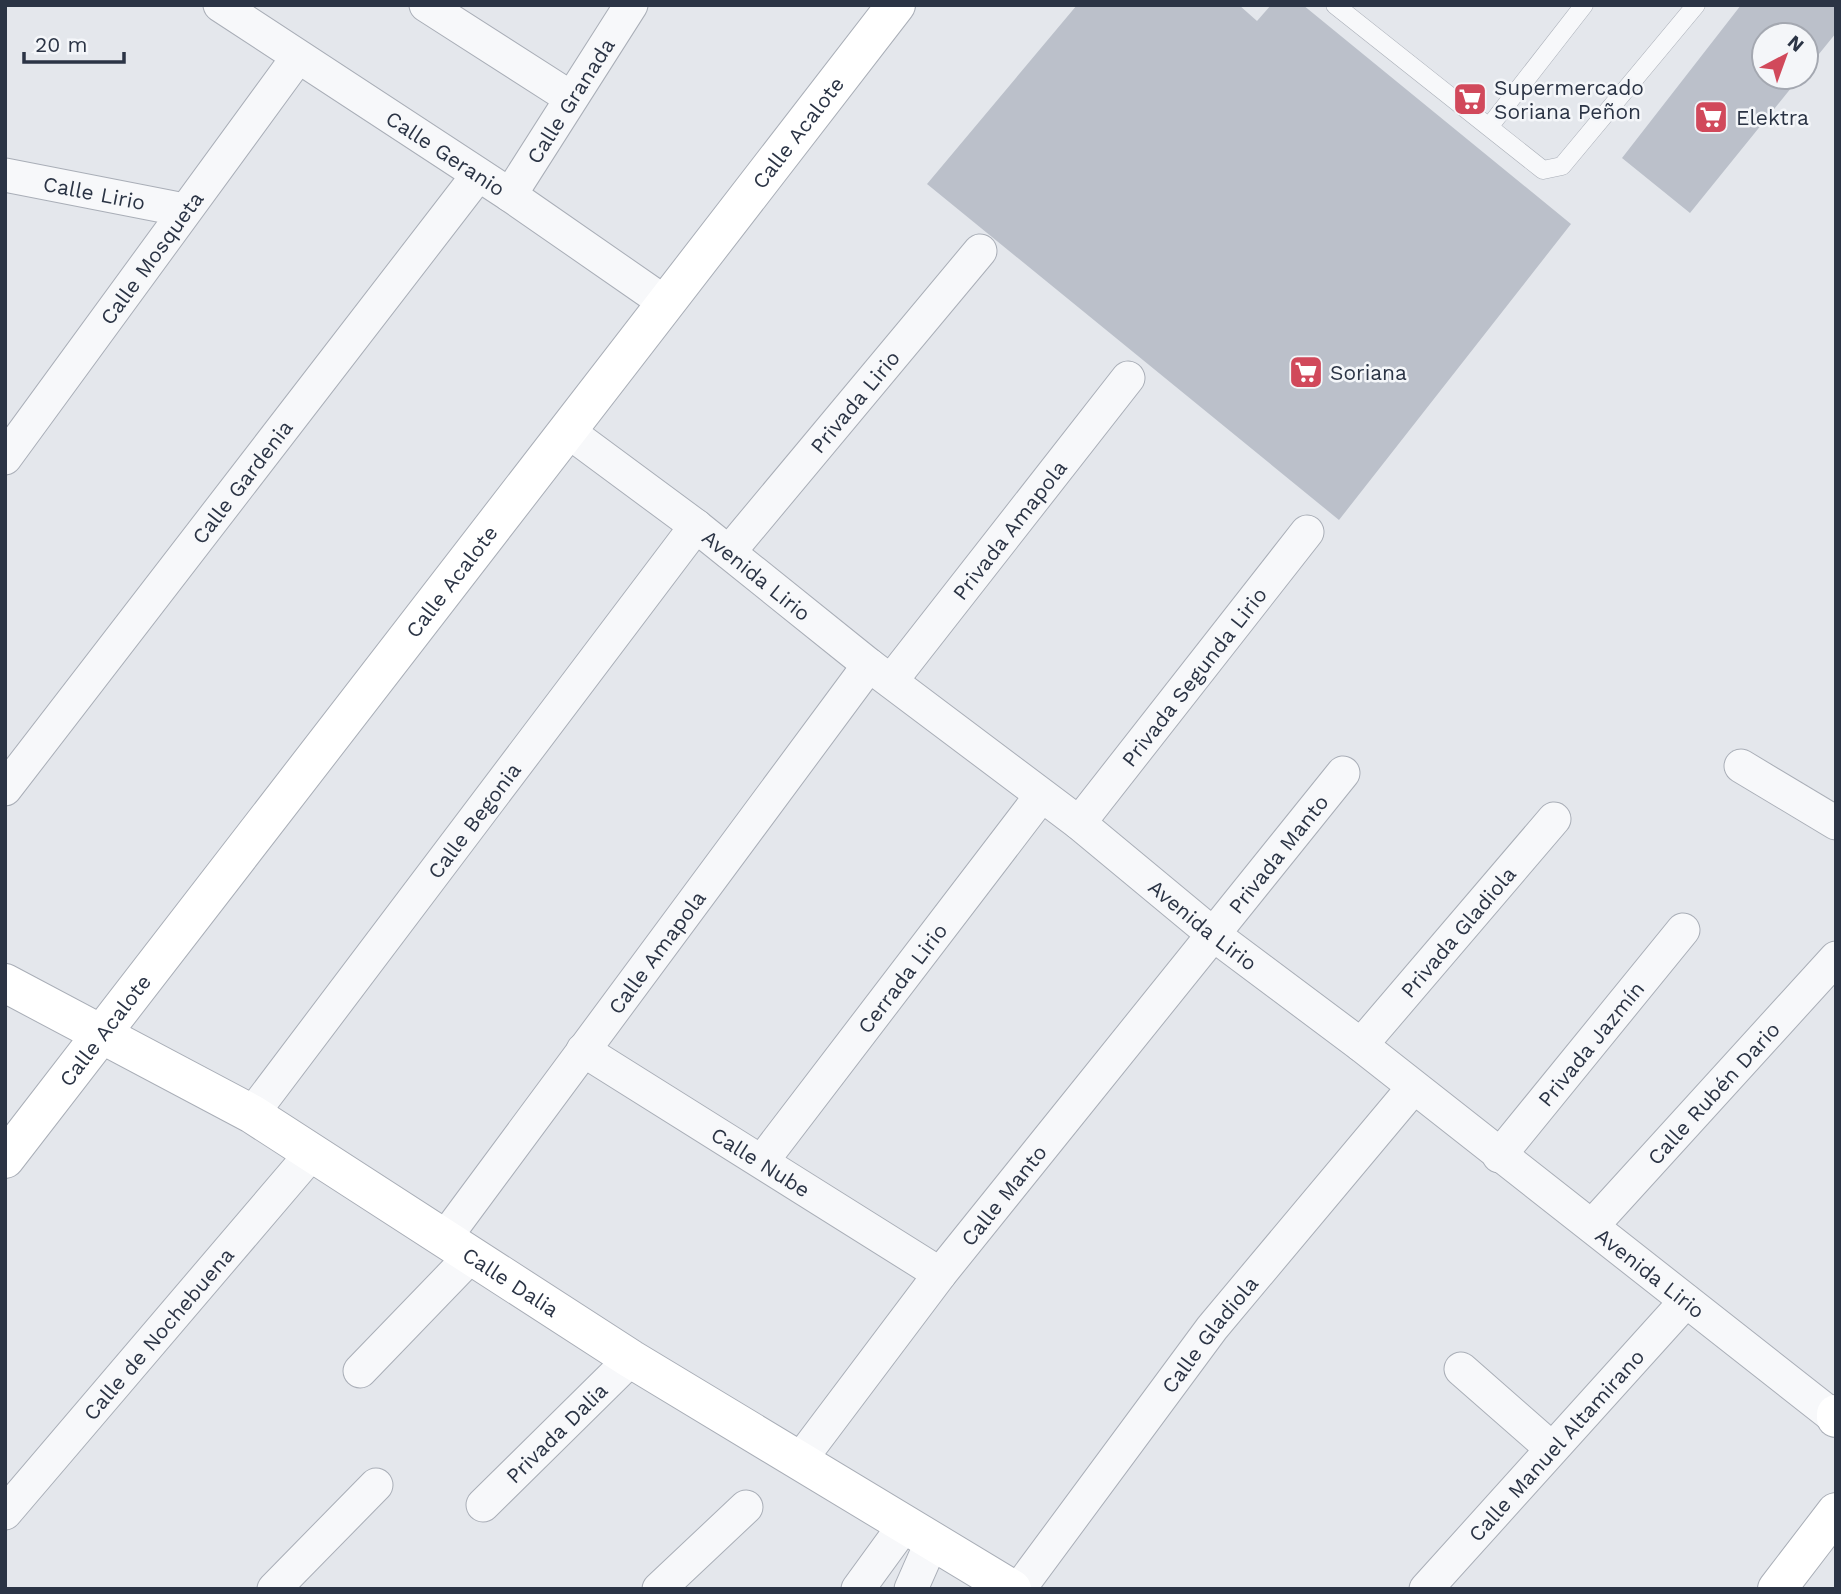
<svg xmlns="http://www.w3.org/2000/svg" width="1841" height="1594" viewBox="0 0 1841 1594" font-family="'Work Sans',sans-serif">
<rect width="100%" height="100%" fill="#e4e7ec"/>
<path fill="#bbc0ca" d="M1077,5H1239L1257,21L1271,5H1303L1571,224L1339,520L927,184Z
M1741,5H1836V33L1806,70V35H1764V77H1800L1690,213L1622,158Z"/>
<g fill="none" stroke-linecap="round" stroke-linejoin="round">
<g stroke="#a9aeb7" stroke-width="19">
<path id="lane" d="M1335,5L1543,170L1562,166L1696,5
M1489,127L1584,5"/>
</g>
<g stroke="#a9aeb7" stroke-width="35">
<g id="street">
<path id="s1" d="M220,5L510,195L667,304"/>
<path d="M426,5L571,98"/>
<path id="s2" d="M5,175L184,210"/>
<path id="s3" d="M510,195L631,5"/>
<path id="s4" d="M569,432L696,526L869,665L1079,823L1214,935L1361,1045L1834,1417"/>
<path id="s5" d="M5,458L298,57"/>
<path id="s6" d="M729,552L980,251"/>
<path id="s7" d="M891,681L1128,378"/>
<path d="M1741,766L1836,823"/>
<path id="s8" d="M5,789L478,175"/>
<path id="s9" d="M1079,823L1307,532"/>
<path id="s10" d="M1361,1045L1554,819"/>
<path id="s11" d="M583,1050L940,1274"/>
<path id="s12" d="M252,1114L696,526"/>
<path id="s13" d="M1499,1156L1683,930"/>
<path id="s14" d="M763,1160L1041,796"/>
<path id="s15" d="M1592,1226L1836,958"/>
<path id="s16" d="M444,1239L869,665"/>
<path d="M1461,1369L1551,1448"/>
<path d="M360,1371L470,1257"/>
<path id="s17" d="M800,1460L940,1274L1343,773"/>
<path id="s18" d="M483,1505L631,1359"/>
<path id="s19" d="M5,1513L312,1153"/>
<path d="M274,1589L376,1485"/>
<path d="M659,1589L746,1507"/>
<path d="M858,1589L906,1523"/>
<path d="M911,1589L933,1539"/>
<path id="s20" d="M1019,1589L1212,1328L1413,1088"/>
<path id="s21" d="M1426,1589L1686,1301"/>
</g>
</g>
<g stroke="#a9aeb7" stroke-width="40">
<g id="secondary">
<path id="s22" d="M5,983L252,1114L631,1359L1012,1589"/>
<path id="s23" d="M5,1159L896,5"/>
<path d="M1836,1414V1418"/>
<path d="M1777,1589L1836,1512"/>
</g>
</g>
<use href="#lane" stroke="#f7f8fa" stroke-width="18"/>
<use href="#street" stroke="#f7f8fa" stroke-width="33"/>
<use href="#secondary" stroke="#fff" stroke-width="38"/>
</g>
<defs>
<g id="supermarket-square" transform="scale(1.75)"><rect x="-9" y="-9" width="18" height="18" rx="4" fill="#d1495b" stroke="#f4f6f9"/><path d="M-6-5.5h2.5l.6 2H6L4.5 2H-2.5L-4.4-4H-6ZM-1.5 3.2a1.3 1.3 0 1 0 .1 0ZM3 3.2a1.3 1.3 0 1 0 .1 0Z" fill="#fff"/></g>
</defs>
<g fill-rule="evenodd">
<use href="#supermarket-square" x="1470" y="99"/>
<use href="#supermarket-square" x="1711" y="117"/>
<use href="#supermarket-square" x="1306" y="372"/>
</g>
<g text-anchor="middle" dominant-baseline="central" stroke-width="5" stroke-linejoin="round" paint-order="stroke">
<g font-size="21" fill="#2b3445" stroke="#f4f6f9" text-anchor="start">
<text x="1494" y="87">Supermercado<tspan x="1494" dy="24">Soriana Peñon</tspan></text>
<text x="1736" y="117">Elektra</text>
<text x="1330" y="372">Soriana</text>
</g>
<g font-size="21" fill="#2b3445" stroke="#f4f6f9">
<text stroke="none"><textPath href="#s3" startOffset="112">Calle Granada</textPath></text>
<text stroke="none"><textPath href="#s23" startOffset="1297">Calle Acalote</textPath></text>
<text stroke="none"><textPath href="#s1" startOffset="270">Calle Geranio</textPath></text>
<text stroke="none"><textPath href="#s2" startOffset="91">Calle Lirio</textPath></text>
<text stroke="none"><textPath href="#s5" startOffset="248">Calle Mosqueta</textPath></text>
<text stroke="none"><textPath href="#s6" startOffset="196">Privada Lirio</textPath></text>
<text stroke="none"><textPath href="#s8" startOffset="388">Calle Gardenia</textPath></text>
<text stroke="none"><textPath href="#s7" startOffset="192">Privada Amapola</textPath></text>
<text stroke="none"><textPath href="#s4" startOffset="236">Avenida Lirio</textPath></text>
<text stroke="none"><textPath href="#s23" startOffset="730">Calle Acalote</textPath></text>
<text stroke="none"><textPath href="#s9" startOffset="186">Privada Segunda Lirio</textPath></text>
<text stroke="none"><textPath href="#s12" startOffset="368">Calle Begonia</textPath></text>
<text stroke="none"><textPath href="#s17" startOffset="772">Privada Manto</textPath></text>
<text stroke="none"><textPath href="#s4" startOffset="803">Avenida Lirio</textPath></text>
<text stroke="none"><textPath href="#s10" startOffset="149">Privada Gladiola</textPath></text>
<text stroke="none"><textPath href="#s16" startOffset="357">Calle Amapola</textPath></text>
<text stroke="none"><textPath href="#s14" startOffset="229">Cerrada Lirio</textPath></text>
<text stroke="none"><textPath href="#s23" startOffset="163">Calle Acalote</textPath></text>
<text stroke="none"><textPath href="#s13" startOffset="145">Privada Jazmín</textPath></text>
<text stroke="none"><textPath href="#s15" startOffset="180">Calle Rubén Dario</textPath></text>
<text stroke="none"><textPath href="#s11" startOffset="210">Calle Nube</textPath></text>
<text stroke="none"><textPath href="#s17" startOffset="334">Calle Manto</textPath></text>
<text stroke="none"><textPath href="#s4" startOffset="1370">Avenida Lirio</textPath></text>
<text stroke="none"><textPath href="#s22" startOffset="588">Calle Dalia</textPath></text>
<text stroke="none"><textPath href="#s19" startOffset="236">Calle de Nochebuena</textPath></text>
<text stroke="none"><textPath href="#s20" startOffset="318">Calle Gladiola</textPath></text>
<text stroke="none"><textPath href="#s18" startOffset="103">Privada Dalia</textPath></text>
<text stroke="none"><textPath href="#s21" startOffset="194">Calle Manuel Altamirano</textPath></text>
</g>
</g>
<rect width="1841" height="1594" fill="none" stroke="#2b3445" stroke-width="14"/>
<g transform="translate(1785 56) rotate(41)"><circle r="33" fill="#f4f6f9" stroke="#a4a8b1" stroke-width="2"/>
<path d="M0-5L12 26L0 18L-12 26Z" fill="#d1495b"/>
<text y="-10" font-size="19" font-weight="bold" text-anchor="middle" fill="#2b3445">N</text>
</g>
<path d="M24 52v10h100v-10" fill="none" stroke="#2b3445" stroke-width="3.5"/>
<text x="35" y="52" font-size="21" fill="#2b3445" stroke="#f4f6f9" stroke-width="5" paint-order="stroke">20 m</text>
</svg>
